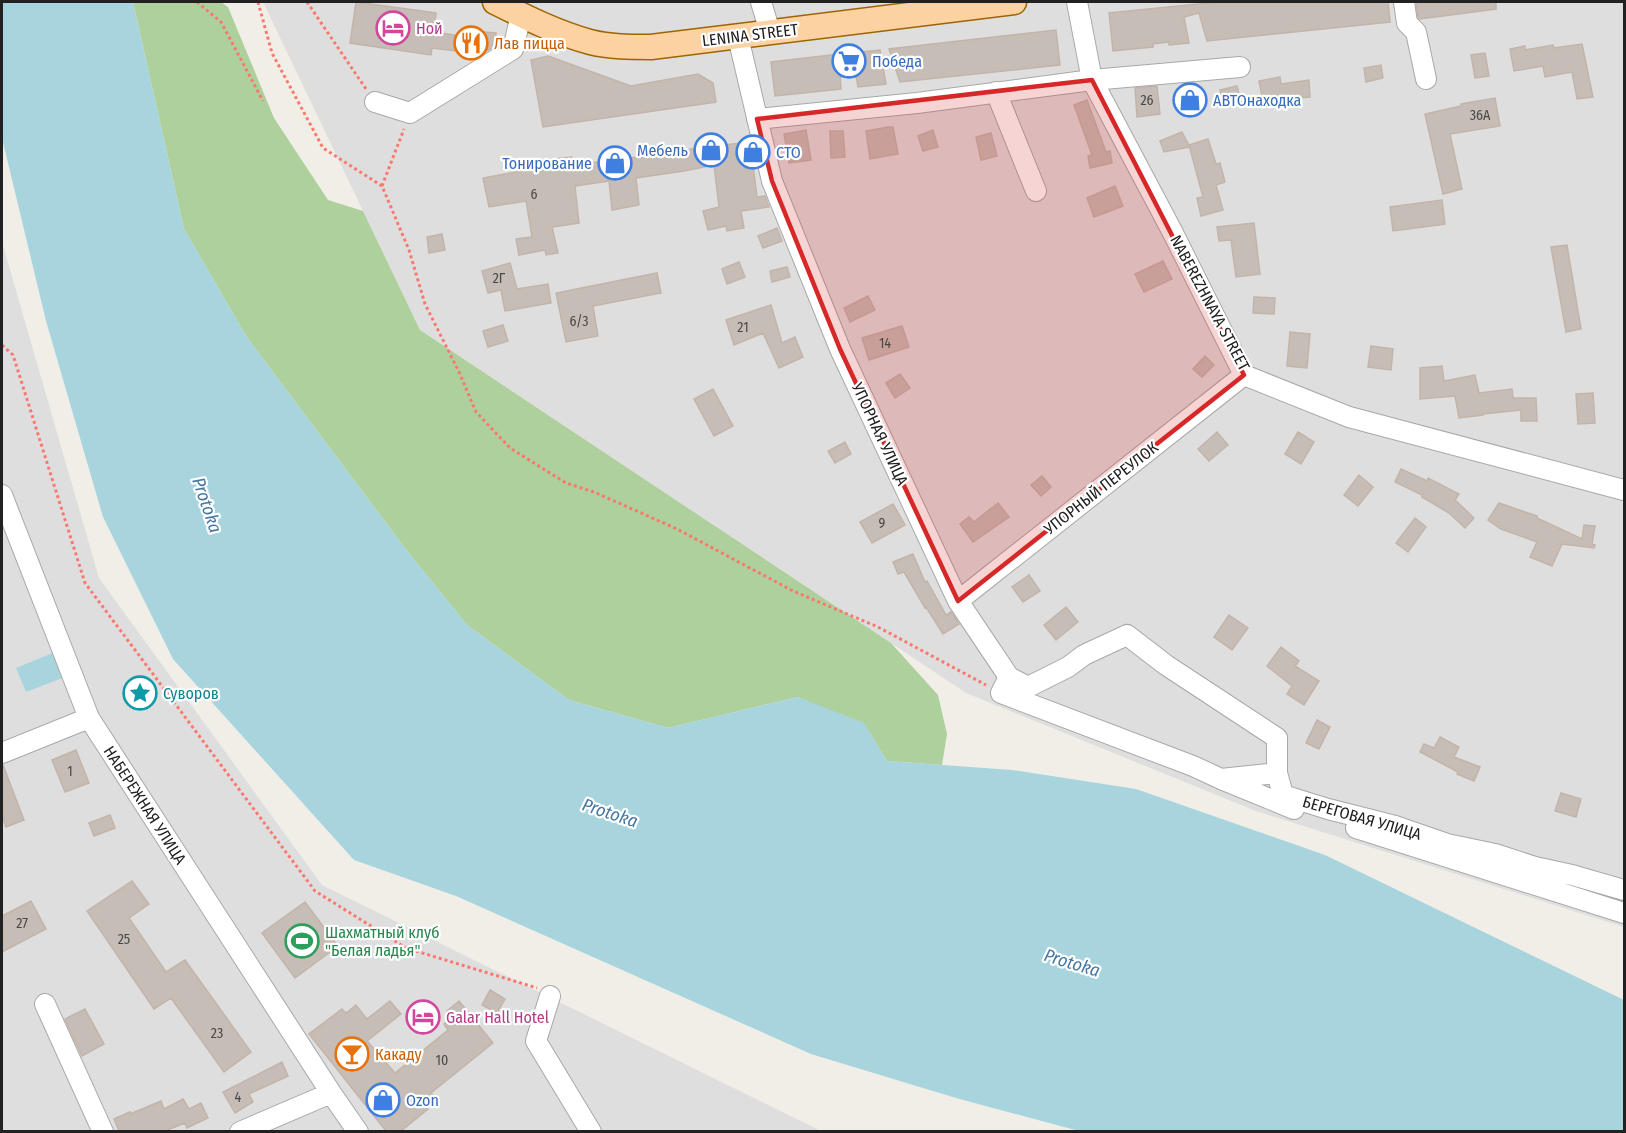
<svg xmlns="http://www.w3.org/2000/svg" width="1626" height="1133" viewBox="0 0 1626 1133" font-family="'Fira Sans Condensed',sans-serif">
<rect width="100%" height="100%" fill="#f1eee7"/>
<path fill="#dfdede" d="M263,2H1624V927L1256,811L966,693L420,330Z
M2,242L99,578L322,885L821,1131H2Z"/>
<path fill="#add09c" d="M133,2H221L228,7L274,118L328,200L363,211L420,330L891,643L938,695L947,734L942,765L887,761L870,733L798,697L668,728L569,700L467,625L404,547L246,336L184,229Z"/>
<path fill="#a8d4de" d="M2,2H133L184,229L246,336L404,547L467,625L569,700L668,728L798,697L864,723L887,761L1012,770L1136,789L1325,855L1624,1000V1131H1079L956,1098L811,1054L456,896L354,860L173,659L103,517L46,321L2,138Z
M55,652L65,677L26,692L16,668Z"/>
<path fill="#c6bdb7" stroke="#c3b4aa" stroke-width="1.5" d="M356,2L436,13L434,32L461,36L462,30L496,33L495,46L481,54L432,48L431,55L350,43Z
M1218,2H1388L1390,22L1207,41L1199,13L1184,17L1189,43L1169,45V42L1153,44V47L1113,51L1109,13Z
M1416,2H1496V9L1420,19L1418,17Z
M1056,30L1060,65L900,82L889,49Z
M1582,44L1593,97L1577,99L1572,72L1545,77L1543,66L1514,71L1510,49L1525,46V50L1553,45L1554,48Z
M880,50L886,84L858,87L852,53Z
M1485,53L1489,76L1475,78L1471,55Z
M839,54L841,89L775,96L771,62Z
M548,56L631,86L698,74L713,83L716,102L543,127L531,60Z
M1381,65L1383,78L1366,82L1364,68Z
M1280,77L1281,84L1309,80L1310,97L1285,99V101L1264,106L1259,81Z
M1197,85L1201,110L1182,112L1177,89Z
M1157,86L1160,114L1137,117L1135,88Z
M1237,86L1241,102L1225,107L1220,90Z
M1495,98L1500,126L1450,134L1462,189L1443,194L1425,114L1461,106V104Z
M1087,100L1106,152L1110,151L1112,163L1090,168L1088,156L1092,155L1074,105Z
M888,127H893L898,154L870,159L866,131Z
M806,130L811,160L789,163L784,134Z
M933,130L938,147L923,151L918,136Z
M830,131H843L845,157L831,158Z
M1182,132L1190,147L1164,152L1160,141Z
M991,133L997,156L981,160L976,137Z
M1208,139L1216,164L1220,163L1225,182L1216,185L1223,210L1201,216L1197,198L1203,197L1189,145Z
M750,142L757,197L765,196L769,207L741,211L744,228L727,231L726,226L708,230L703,211L719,207L714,165L684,171L636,178L639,205L612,210L609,181L575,186L579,223L552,227L558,253L546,255L545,250L519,255L516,239L532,237L526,201L489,207L483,178L521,171L519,163L535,161L572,157L573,165L654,155L653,146L664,144L666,153L698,148Z
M1115,186L1123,206L1094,217L1087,198Z
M1442,200L1445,224L1393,231L1390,207Z
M1254,223L1260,274L1236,277L1231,240L1219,241L1217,227Z
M777,228L782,241L763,248L758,236Z
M442,234L445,250L429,253L427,237Z
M1567,245L1581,329L1566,332L1551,247Z
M1163,261L1172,279L1144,292L1135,274Z
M739,262L745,277L727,284L722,269Z
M510,263L517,289L548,284L551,303L505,311L501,290L488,293L482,271Z
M787,267L790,277L772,282L770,271Z
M657,273L661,293L593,306L598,336L566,342L556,293Z
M868,296L875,310L850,322L844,308Z
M1254,297L1275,298L1274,314L1253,313Z
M771,305L782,343L795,337L803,357L779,368L763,333L734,345L726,320Z
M503,325L508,341L488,347L483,331Z
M902,326L909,347L869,360L862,338Z
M1290,332L1310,334L1307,368L1287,366Z
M1371,346L1393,349L1391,370L1368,367Z
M1205,356L1214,365L1202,377L1193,369Z
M1442,366L1444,381L1475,375L1479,393L1512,389L1513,398H1536L1537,421H1521V410L1483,414V415L1459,418L1455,396L1420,399V368Z
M900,374L910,388L895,398L886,383Z
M713,389L733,426L714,436L694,399Z
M1593,393L1595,423L1578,424L1576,394Z
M1217,432L1228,445L1209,461L1198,449Z
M1298,432L1314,442L1301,464L1285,454Z
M845,442L851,454L835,463L828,451Z
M1401,469L1427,481L1428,478L1459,494L1455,500L1474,518L1465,528L1449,513L1422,497V495L1395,482Z
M1359,475L1373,487L1358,506L1344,495Z
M1042,476L1051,487L1041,496L1031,485Z
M998,503L1009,517L973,542L960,524L969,517L974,522Z
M1499,503L1537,516V518L1582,539L1584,525L1595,526L1592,544L1595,545L1594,548L1562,544L1552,566L1530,557L1537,542L1501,529L1488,520Z
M893,504L905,525L872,543L860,522Z
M1415,518L1426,527L1408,552L1396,543Z
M913,554L925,582L927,581L946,615L951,612L959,624L943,634L926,607L925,608L904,572L898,574L893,562Z
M1029,575L1040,591L1023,602L1012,587Z
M1066,607L1078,622L1056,640L1044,625Z
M1229,615L1248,628L1232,650L1214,637Z
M1281,647L1299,661L1295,666L1319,681L1304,705L1287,694L1292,686L1267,666Z
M1317,720L1330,727L1319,749L1306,743Z
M1440,737L1459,747L1454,757L1480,767L1474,781L1457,774L1458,772L1420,752L1424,744L1434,748Z
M76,750L89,783L65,792L52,760Z
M2,765H3L24,820L6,827L2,816Z
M1561,793L1581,799L1576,817L1555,811Z
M110,815L115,828L94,836L89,823Z
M132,881L149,904L129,918L166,972L185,960L251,1052L224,1072L171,998L154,1009L87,911Z
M31,901L46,929L2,952V916Z
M305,902L338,946L295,978L262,933Z
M490,990L505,999L497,1013L482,1005Z
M390,1001L401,1014L367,1041L395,1073L448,1030L444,1024L452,1017L447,1011L459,1001L493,1043L431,1093L435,1097L425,1105L428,1109L401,1131H386L309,1034L342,1009L346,1013L356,1005L367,1019Z
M85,1009L104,1044L82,1056L65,1019Z
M282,1062L288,1076L249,1094L253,1102L235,1113L223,1092Z
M183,1099L189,1109L201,1103L208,1118L187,1128L185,1123L165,1131H119L114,1119L130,1112V1114L161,1101L164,1109Z"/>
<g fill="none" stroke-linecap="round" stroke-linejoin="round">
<g stroke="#a8a8a8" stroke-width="22">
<path id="minor" d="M761,2L770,32
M1077,2L1092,80L1173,233L1244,375L1349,417L1624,490
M1404,2L1407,23L1416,32L1426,79
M738,37L772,181L840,349L958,601L1009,677L1028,687L1068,667L1084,655L1127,635L1166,665L1277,738V773L1283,795L1328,809L1395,826L1447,844L1495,854L1535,867L1572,875L1624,890
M996,92L1036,191
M375,102L410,113L513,49L521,15
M757,119L917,103L1092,80L1240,67
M2,495L89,718L331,1093L358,1132
M958,601L1244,375
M1009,677L1001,693L1193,766L1221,779
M2,753L89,718
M1277,773L1221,779L1294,809
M1356,828L1624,913
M550,996L536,1041L591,1132
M45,1004L103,1132
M240,1132L331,1093"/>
</g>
<g stroke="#9e6400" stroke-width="27">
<path id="major" d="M495,2C525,17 557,33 590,42C610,47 630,47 651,47L1014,2"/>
</g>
<path stroke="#fa796f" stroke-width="3" stroke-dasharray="3 3" stroke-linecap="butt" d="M197,2L221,22L263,101
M258,2L272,53L323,148L382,186L409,250L425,304L459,372L476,412L510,448L566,483L594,492L677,529L793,591L878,627L986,685
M307,2L366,89
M382,186L404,129
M2,345L13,355L85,583L315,891L406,948L537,988"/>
<use href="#minor" stroke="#fff" stroke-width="20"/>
<use href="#major" stroke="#fcd2a2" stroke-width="24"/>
</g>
<path fill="#d62828" fill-opacity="0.2" stroke="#d62828" stroke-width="4.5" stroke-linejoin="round" d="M1092,80L1244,375L958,601L840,349L772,181L757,119Z"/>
<defs>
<g id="hotel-ring" transform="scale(1.725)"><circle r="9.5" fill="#fff" stroke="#d1479c" stroke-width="1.5"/><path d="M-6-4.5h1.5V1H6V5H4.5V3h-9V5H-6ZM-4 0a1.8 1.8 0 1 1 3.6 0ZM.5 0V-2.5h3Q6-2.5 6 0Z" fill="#d1479c"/></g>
<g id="restaurant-ring" transform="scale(1.725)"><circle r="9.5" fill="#fff" stroke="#e8710a" stroke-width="1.5"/><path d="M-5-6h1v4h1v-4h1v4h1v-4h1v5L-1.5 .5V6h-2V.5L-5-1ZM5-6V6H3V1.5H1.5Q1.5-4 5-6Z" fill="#e8710a"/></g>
<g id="supermarket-ring" transform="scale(1.725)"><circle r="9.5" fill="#fff" stroke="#3f7fe0" stroke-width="1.5"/><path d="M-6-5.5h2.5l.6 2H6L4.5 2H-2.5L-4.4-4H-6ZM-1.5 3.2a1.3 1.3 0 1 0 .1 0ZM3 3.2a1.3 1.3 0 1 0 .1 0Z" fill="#3f7fe0"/></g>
<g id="shop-ring" transform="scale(1.725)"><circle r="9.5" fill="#fff" stroke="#3f7fe0" stroke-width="1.5"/><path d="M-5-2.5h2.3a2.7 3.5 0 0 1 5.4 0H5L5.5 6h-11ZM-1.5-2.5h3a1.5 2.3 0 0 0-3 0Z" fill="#3f7fe0"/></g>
<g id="sight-ring" transform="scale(1.725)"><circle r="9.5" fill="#fff" stroke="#0f9aa8" stroke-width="1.5"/><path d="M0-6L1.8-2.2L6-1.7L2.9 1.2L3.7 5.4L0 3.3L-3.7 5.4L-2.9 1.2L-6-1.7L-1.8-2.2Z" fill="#0f9aa8"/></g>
<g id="stadium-ring" transform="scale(1.725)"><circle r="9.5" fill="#fff" stroke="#2e9e5b" stroke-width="1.5"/><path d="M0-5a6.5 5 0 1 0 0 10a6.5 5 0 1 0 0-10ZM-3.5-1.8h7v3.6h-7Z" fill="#2e9e5b"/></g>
<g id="bar-ring" transform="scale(1.725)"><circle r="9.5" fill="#fff" stroke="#e8710a" stroke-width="1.5"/><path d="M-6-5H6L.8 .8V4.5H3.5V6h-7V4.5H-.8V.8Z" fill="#e8710a"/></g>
</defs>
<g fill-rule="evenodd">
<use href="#hotel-ring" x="393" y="28"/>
<use href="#restaurant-ring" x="471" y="43"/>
<use href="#supermarket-ring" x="849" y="61"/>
<use href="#shop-ring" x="1190" y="100"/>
<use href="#shop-ring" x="711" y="150"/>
<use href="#shop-ring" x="753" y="152"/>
<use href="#shop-ring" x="615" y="163"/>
<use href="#sight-ring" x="140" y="693"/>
<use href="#stadium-ring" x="302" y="941"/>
<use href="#hotel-ring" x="423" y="1017"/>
<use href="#bar-ring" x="352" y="1054"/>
<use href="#shop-ring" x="383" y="1100"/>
</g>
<g text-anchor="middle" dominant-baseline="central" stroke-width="4.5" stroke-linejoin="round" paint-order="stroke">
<g font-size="14" fill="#4a4846">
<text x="1147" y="100">26</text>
<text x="1480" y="115">36А</text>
<text x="534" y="194">6</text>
<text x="499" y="278">2Г</text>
<text x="579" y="321">6/3</text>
<text x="743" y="327">21</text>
<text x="885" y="343">14</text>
<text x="882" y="523">9</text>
<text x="70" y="771">1</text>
<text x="22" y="923">27</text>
<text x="124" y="939">25</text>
<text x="217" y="1033">23</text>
<text x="442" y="1060">10</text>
<text x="238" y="1097">4</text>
</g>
<g font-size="16" fill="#b23c85" stroke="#fff" text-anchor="start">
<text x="416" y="28">Ной</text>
<text x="446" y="1017">Galar Hall Hotel</text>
</g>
<g font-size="16" fill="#212121" stroke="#fff">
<text transform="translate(750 35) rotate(-7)">LENINA STREET</text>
<text transform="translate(1210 303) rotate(62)">NABEREZHNAYA STREET</text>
<text transform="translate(880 434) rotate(65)">УПОРНАЯ УЛИЦА</text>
<text transform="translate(1101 488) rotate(-38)">УПОРНЫЙ ПЕРЕУЛОК</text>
<text transform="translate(145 805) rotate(57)">НАБЕРЕЖНАЯ УЛИЦА</text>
<text transform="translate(1362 818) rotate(16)">БЕРЕГОВАЯ УЛИЦА</text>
</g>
<g font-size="16" fill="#c56008" stroke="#fff" text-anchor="start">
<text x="494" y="43">Лав пицца</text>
<text x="375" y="1054">Какаду</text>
</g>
<g font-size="16" fill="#366cbe" stroke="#fff" text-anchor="start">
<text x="872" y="61">Победа</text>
<text x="1213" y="100">АВТОнаходка</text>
<text x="688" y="150" text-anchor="end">Мебель</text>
<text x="776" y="152">СТО</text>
<text x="592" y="163" text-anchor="end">Тонирование</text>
<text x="406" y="1100">Ozon</text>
</g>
<g font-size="16" fill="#0d838f" stroke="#fff" text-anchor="start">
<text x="163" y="693">Суворов</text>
</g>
<g font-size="16" fill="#27864d" stroke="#fff" text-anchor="start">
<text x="325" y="932">Шахматный клуб<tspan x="325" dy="18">"Белая ладья"</tspan></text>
</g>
<g font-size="18" font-style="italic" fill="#4677a2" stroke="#fff">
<text transform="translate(207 505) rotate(71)">Protoka</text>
<text transform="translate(610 813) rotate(18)">Protoka</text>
<text transform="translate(1072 963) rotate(17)">Protoka</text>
</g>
</g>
<rect width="1626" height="1133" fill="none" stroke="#212121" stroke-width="6"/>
</svg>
